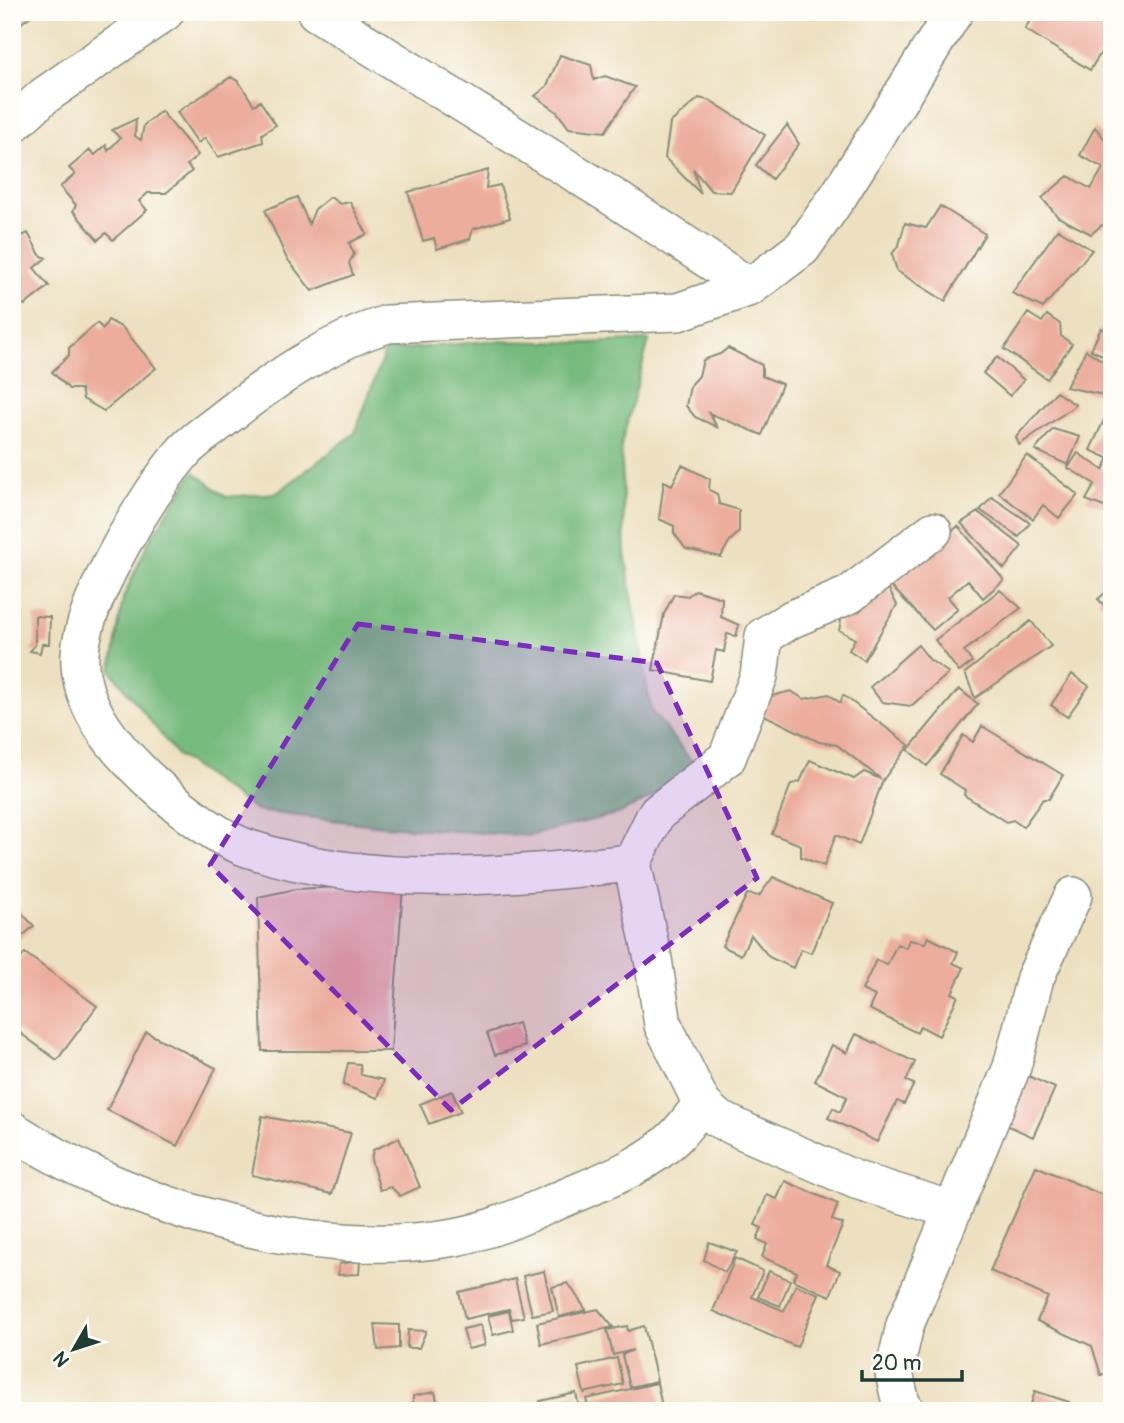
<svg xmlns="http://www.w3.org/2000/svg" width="1124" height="1423" viewBox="0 0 1124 1423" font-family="Pangolin,sans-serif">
<rect width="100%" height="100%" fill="#fdfcf7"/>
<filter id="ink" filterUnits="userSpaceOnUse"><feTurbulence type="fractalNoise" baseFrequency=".0143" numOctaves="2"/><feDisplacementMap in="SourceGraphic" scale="14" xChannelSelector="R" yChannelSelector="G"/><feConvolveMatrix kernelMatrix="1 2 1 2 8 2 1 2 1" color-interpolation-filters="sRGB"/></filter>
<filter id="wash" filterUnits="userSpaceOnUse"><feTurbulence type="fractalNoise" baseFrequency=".00686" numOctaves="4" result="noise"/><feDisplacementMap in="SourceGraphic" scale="28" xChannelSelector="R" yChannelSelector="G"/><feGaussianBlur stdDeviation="1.57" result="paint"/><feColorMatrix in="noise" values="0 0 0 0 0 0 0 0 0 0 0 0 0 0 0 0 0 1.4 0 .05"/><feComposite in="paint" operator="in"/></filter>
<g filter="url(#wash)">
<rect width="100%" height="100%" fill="#ede0c0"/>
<path fill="#77ba7e" stroke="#4b7c59" stroke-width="2" d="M649,340L621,445L625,554L651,710L701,773L620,813L528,836L384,826L256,811L177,755L111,671L123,598L149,541L194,472L226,497L277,493L355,433L385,351L488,341L589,343Z"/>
<g id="blocks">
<path fill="#ecad9d" d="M12,12H36L12,30Z
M1035,12H1110L1112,35L1090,70L1025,29Z
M560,55L591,65L594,80L605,76L635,87L605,132L569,128L557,112L535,96L547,86Z
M231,77L239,82L254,105L260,101L276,125L262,134L263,142L218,157L205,138L198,143L177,112Z
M699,98L711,101L765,135L731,192L711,191L693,169L701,194L665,158L670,123Z
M161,111L198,155L187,165L192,171L166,193H148L139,201L147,210L113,240L106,233L98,240L73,211L76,205L60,187L75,174L69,168L90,150L95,155L106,145L108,151L120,138L112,130L136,119L135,136L141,140L144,125Z
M787,125L799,144L772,179L756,165Z
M1095,127L1107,142L1112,135V228L1102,225L1091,234L1058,217L1042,198L1068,176L1091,189L1103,168L1080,155Z
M488,170L486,188L500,185L510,218L473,229L470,239L437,249L434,238L423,241L408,192Z
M297,197L309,224L315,209L330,197L340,204L350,202L367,234L349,243L354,254L349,263L353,275L312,291L286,257L265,210Z
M940,206L985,234L945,301L897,271L892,254L899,245L905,223L926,228Z
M17,226L22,236L28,233L40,255L46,258L34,268L49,286L25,305L12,297V235Z
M1058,229L1092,250L1043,308L1012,293Z
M1028,313L1042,322L1047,315L1060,324L1061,336L1072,344L1047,379L1004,349Z
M108,320L123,328L156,368L104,411L83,399L81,389H69L52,372L69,355V348L97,323L103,329Z
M1101,328L1112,332V359L1091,350Z
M728,348L762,365V376L782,384L762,435L709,413L717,427L695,417L686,406L690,386L699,376L703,360L720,354Z
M1086,350L1112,367L1108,396L1066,387Z
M997,357L1024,380L1010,396L983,373Z
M1056,392L1076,405L1019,445L1016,437Z
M1112,403V460L1090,450Z
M1053,429L1080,437L1068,465L1035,450Z
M1078,453L1103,470L1108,460L1112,463V510L1086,500L1095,484L1068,468Z
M1027,455L1078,495L1059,518L1043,505L1033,519L999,493Z
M682,465L710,479L709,490L717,494L719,504L739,510V532L729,542L721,557L686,549L674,533V526L659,519L664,481L672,485Z
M992,497L1030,523L1019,537L980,510Z
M978,512L1022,546L1004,569L961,523Z
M958,526L1004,580L983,598L968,580L948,597L958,609L933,630L891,586Z
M887,586L897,605L864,660L849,650L855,639L839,630L841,621L836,613Z
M1112,587V614L1098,599Z
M695,590L722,598L721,617L739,625L736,636L727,634L724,652L716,650L710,681L653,670L664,614L674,594L688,596Z
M1000,590L1021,608L964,651L972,662L959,672L935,640Z
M35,616L50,617L49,644H42L40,653L30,651L35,645Z
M1031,621L1051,646L975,698L965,673Z
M918,645L930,660L949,673L911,706L882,702L870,687Z
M1072,674L1089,686L1067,717L1051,705Z
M959,689L978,704L927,766L908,750Z
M791,691L804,699L829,694L840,703L843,695L909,745L883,780L859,845L836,835L824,866L801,857V845L772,834L791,784L800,782L810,760L854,779L864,772L881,779L837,745L819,742L764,715L768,697Z
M982,726L1063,775L1049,799H1043L1023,827L1013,820L1006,822L964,795L965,790L940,774L963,735L973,742Z
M773,877L832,903L811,953L801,949L793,968L769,957L751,935L741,955L722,946L747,894L759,896Z
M364,886L403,887L391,1051H262L258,897L296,889Z
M16,907L34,926L12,945V910Z
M928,937L958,952L953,963L964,968L952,993L958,996L939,1036L920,1026L917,1033L869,1009L875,996L862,990L876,960L887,965L897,944L906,948L909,940L925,943Z
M25,953L97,1006L57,1060L12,1027V970Z
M518,1023L525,1046L495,1055L487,1033Z
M146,1032L216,1068L177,1146L107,1110Z
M856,1034L915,1062L906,1081L914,1084L904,1104L897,1101L877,1142L828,1118L833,1108L840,1112L847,1097L815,1081L832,1045L847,1053Z
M348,1063L360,1064L361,1075L384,1080L378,1098L343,1085Z
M1024,1074L1055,1088L1033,1137L1002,1123Z
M452,1091L461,1112L429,1124L420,1104Z
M262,1116L351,1133L332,1194L252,1175Z
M399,1138L420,1187L400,1196L391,1187L380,1190L371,1160L373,1150Z
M1036,1166L1102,1195L1112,1173V1372L1101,1375L1092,1346L1037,1321L1048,1297L990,1271Z
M785,1181L838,1204L832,1220L843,1224L826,1265L840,1271L830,1296L793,1280L797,1272L762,1257L767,1244L757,1239L762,1228L755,1225L767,1195L777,1199Z
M709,1242L737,1252L725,1272L704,1260Z
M735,1258L763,1271L752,1297L784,1311L796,1285L819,1294L797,1347L713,1311Z
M360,1261L359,1274L338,1275L339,1264Z
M544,1271L553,1311L532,1315L523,1276Z
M769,1271L790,1280L780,1306L758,1297Z
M515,1279L524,1317L512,1319L509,1309L465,1319L459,1292Z
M568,1283L586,1310L559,1317L552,1287Z
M598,1309L613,1327L541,1344L537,1323Z
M509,1311L513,1330L493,1335L488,1316Z
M375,1324L399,1325V1348L378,1350Z
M481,1325L485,1345L468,1349L463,1329Z
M627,1326L628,1331L644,1326L657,1381L630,1387L622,1355L633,1350L613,1355L607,1330Z
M408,1330L426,1331L419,1348H407Z
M617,1358L623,1384L584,1393L578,1367Z
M657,1383L663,1411H589L586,1399Z
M1035,1391L1069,1402L1066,1411H1029Z
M435,1392L439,1411H413V1396Z
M576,1393L580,1411H542L540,1401Z
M714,1402L745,1407L744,1411H712Z"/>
</g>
</g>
<g filter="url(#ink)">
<use href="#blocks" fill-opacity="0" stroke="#868e7a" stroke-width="2"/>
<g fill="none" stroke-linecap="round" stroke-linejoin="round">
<g stroke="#868e7a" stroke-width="40">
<path id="minor" d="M316,12L610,195L750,287
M12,125L44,96L165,12
M933,531L849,595L792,619L764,636L759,676L727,758L656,814L632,863C505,876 374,890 250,849C217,839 173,802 148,779C114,747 77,704 80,653C84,599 149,490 186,449C198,437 213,428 226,417C276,378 326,343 387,324L678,312L750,287L802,248L839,195L954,12
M632,863L653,959L663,1025L702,1104L717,1118L746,1132L856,1180L952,1210
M12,1130C132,1208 312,1262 455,1237C493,1230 529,1213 564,1198C601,1182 646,1166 675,1137C685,1127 693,1115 702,1104
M906,1411L901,1403L894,1373L905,1325L1012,1067L1035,978L1073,896"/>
</g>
<use href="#minor" stroke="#fff" stroke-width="37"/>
</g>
</g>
<path fill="#7b2cbf" fill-opacity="0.2" stroke="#7b2cbf" stroke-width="5" stroke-dasharray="14 9" stroke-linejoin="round" d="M358,624L657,663L757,878L451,1110L210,865Z"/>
<rect width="1124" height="1423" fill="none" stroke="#fdfcf7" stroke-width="42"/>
<g transform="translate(74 1349) rotate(231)" stroke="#fdfcf7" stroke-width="5" paint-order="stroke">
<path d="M0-5L12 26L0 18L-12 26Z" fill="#1f3d34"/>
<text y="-10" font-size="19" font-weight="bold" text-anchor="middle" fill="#1f3d34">N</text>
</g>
<path d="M862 1370v10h100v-10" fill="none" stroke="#1f3d34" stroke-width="3.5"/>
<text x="872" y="1370" font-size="21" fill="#1f3d34" stroke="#fdfcf7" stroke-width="5" paint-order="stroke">20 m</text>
</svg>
